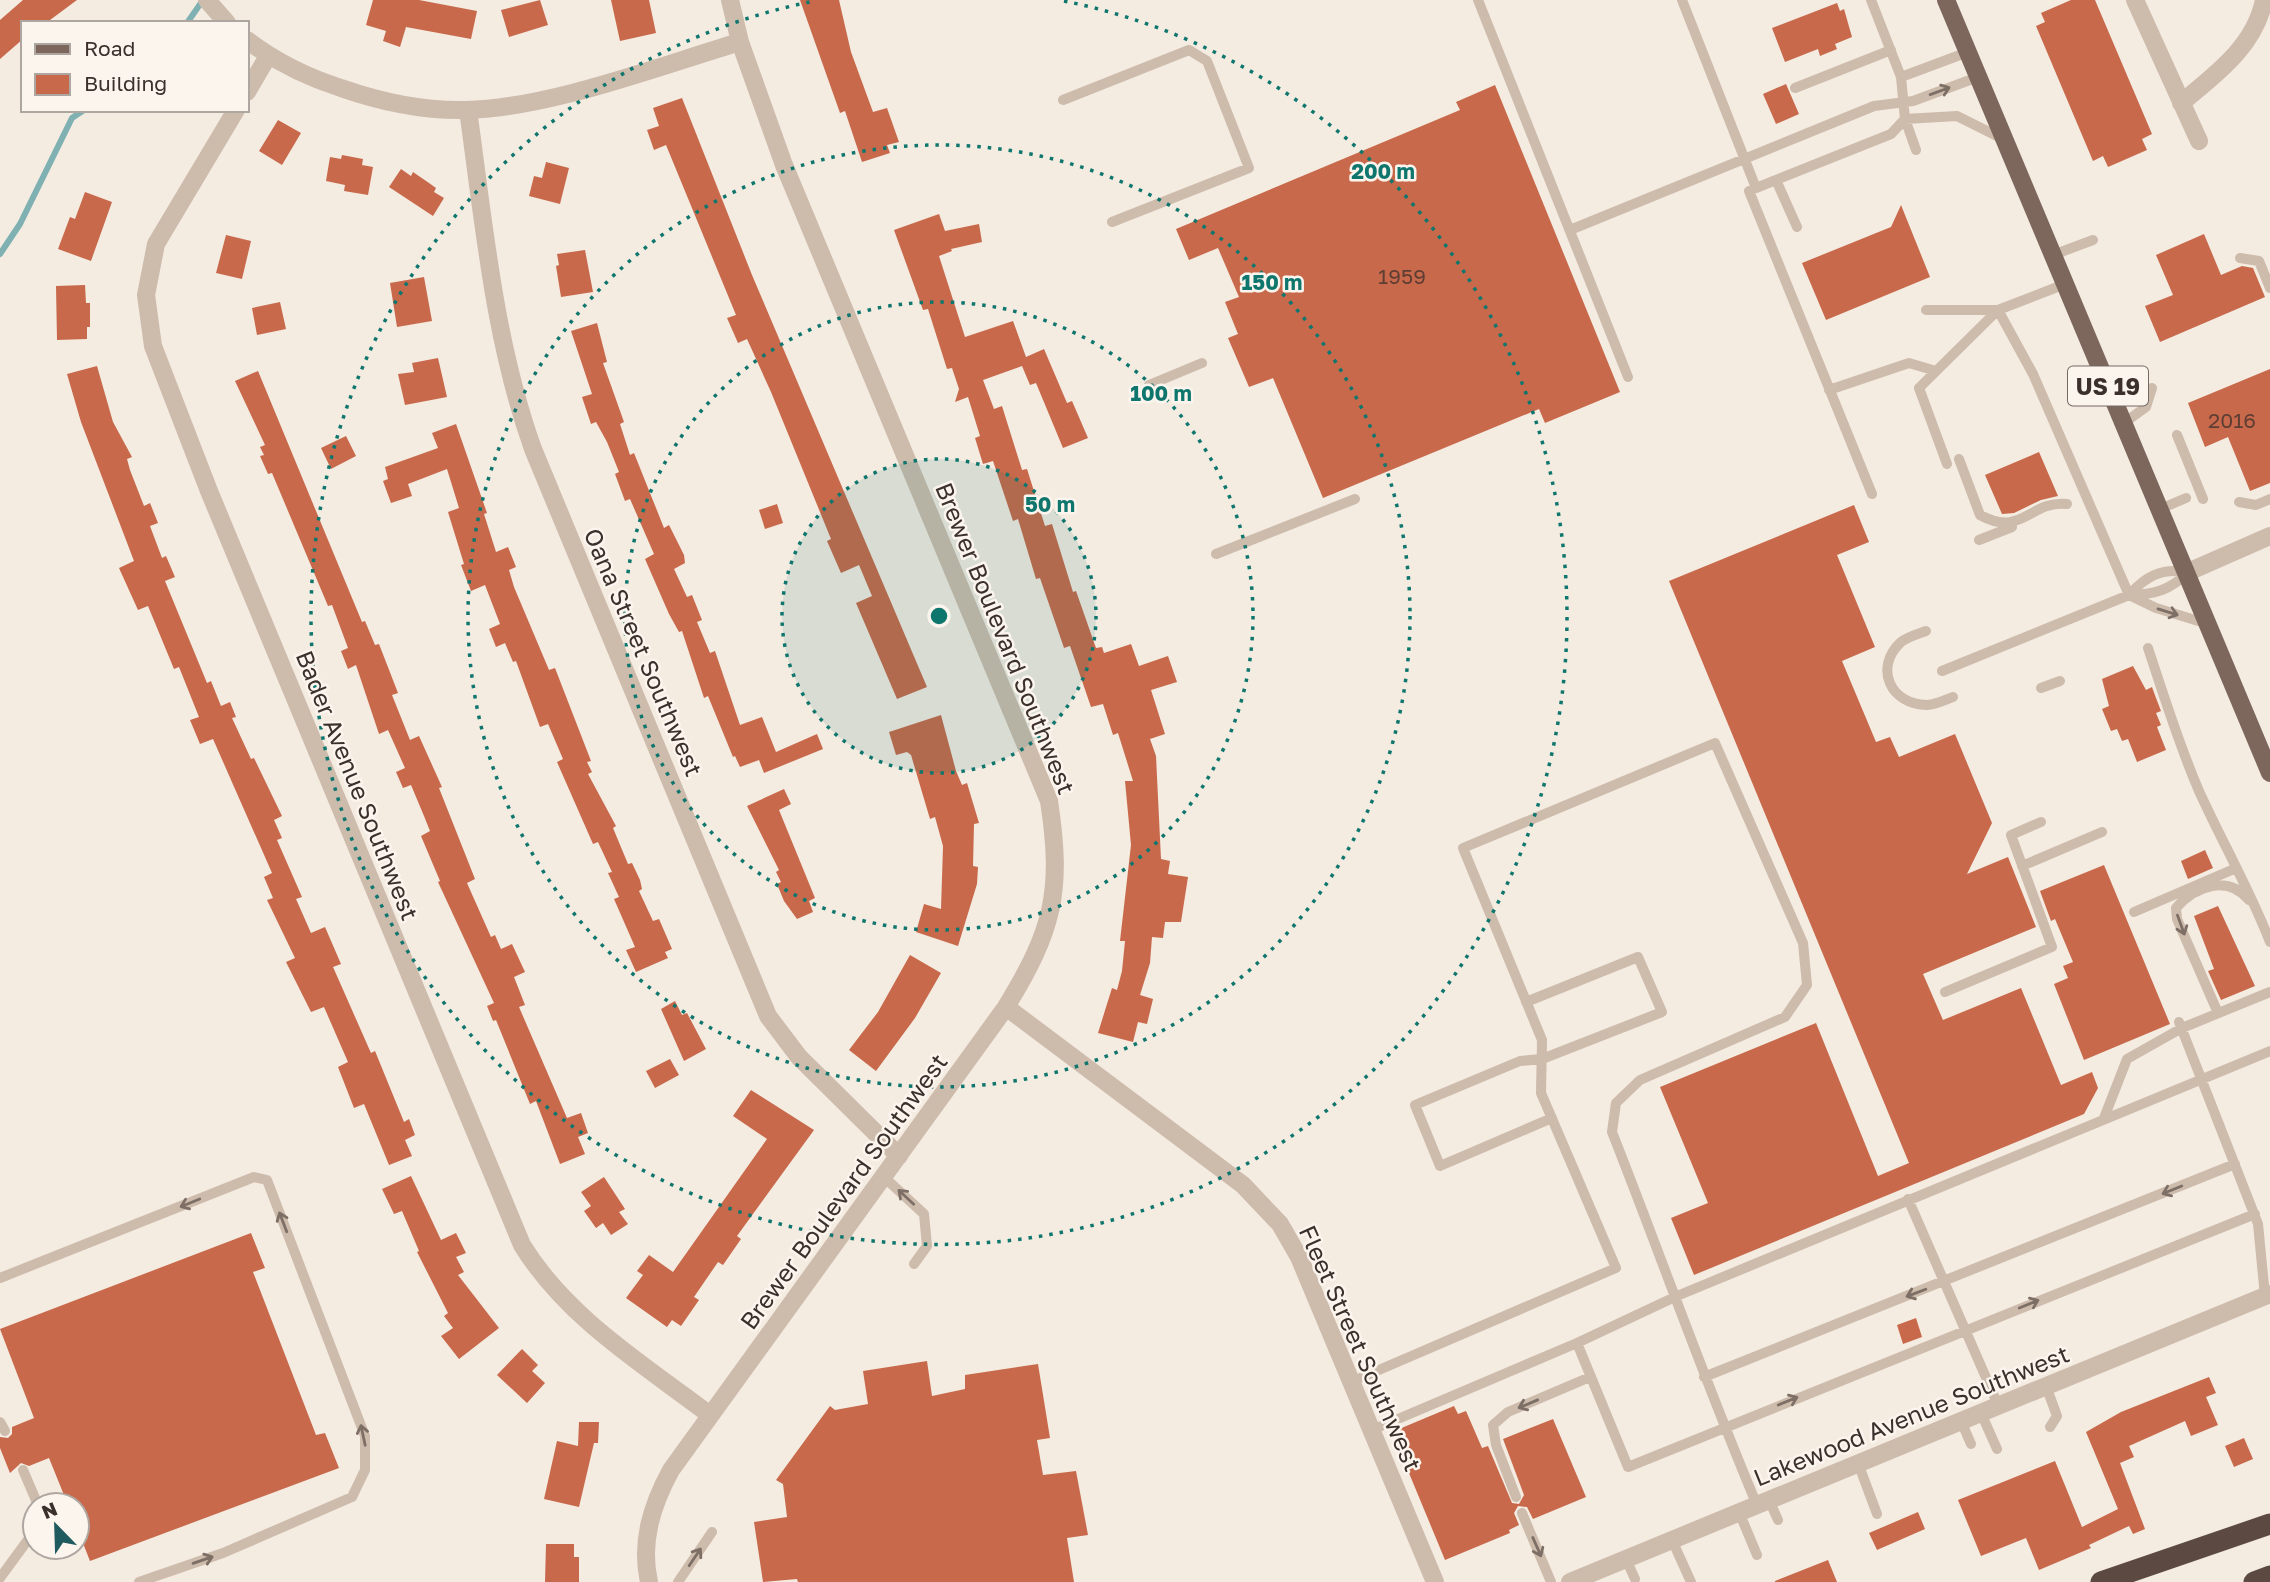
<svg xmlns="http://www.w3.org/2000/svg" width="2270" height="1582" viewBox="0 0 2270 1582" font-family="'Golos Text',sans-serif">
<rect width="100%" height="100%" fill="#f4ebe1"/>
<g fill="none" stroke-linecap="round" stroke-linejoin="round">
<path stroke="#7fb0b2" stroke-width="6" d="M187,23L203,0
M0,254L20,224L72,118L84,110"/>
</g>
<path fill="#c8694b" d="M23,0H77L46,23H23V39L0,59V20Z
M373,0H419L477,11L471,39L406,27L400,47L383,41L386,31L366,25Z
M540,0L548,25L509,37L501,10Z
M611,0H649L656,33L620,41Z
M800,0H839L851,52L873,112L887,108L899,142L887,145L890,153L862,162L845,111L840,113Z
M2071,0H2095L2152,134L2142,139L2147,150L2108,167L2103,156L2093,161L2036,26L2045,22L2041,13Z
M1837,3L1840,11L1844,9L1852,37L1835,44L1837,49L1820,56L1818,49L1785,62L1772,28Z
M1786,84L1799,114L1776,124L1763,94Z
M1495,85L1620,392L1545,423L1539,409L1323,498L1273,378L1249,387L1228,338L1238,334L1225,302L1239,297L1218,248L1189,260L1176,229L1460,110L1456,102Z
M682,98L752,275L927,687L897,699L856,603L872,596L859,565L841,573L827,541L831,539L771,392L747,339L738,343L727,318L736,315L666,145L654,150L647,130L659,126L653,108Z
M278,120L301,133L282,165L259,151Z
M342,155L363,159L362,165L373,167L368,195L344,191L345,185L326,181L330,157L341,159Z
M546,162L569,168L560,204L529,196L534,176L542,178Z
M401,169L411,176L413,172L429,183L436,188L434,192L444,198L433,216L389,187Z
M85,192L112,202L91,261L58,249L70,217L75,219Z
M1901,205L1930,277L1826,320L1802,263L1891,227Z
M939,214L945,231L979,224L982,242L951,249L952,251L939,256L965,337L1013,321L1026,357L1044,349L1067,403L1072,401L1088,438L1063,448L1036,383L1030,385L1022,366L983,380L994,409L1002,406L1022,470L1027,469L1045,526L1052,524L1073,592L1076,591L1096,648L1102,647L1104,653L1131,644L1139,666L1168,656L1177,682L1151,690L1165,734L1150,739L1156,756L1161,859L1170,861L1168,874L1188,877L1181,922H1165L1163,938L1152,937L1150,963L1140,995L1153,999L1147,1024L1138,1022L1133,1042L1098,1033L1112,988L1117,990L1122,971L1125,941H1120L1131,845L1125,781H1133L1118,733L1113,735L1103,704L1091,707L1070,646L1064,648L1040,578L1036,579L1018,519L1013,521L993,461L983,464L975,438L980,436L968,397L955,402L959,389L952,368L947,369L928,309L923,310L894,230Z
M2204,234L2221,275L2242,266L2253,268L2265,297L2160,342L2145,306L2173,295L2156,255Z
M226,235L251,241L242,279L216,273Z
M585,250L593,292L561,297L556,266L559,265L557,254Z
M424,277L432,321L397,327L390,283Z
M85,285L86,303H90V327H87V339L57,340L56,286Z
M280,302L286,329L257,335L252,308Z
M597,323L607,362L603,363L624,422L620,424L630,455L634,453L664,528L669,525L684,555L685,563L674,569L687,597L692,595L702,620L697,622L710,653L715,651L740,725L762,717L776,752L817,734L823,749L764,773L759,760L740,767L735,756L733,757L708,696L704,698L682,631L679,632L669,614L645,559L654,554L630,499L625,501L615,474L619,472L607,442L596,422L591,424L582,397L592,394L571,331Z
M438,358L447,397L405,405L398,374L414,372L412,363Z
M97,366L113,422L132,457L127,459L130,470L144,506L150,503L158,523L150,526L162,558L166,556L175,577L165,581L207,683L211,681L221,706L230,702L236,717L232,718L251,759L254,758L282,816L274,820L282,838L277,840L302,897L296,899L311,933L325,927L341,964L333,967L371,1053L375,1051L404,1122L409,1119L415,1135L405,1140L412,1156L389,1165L364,1104L354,1108L338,1067L348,1062L324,1007L311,1012L286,962L295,958L267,900L273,898L264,877L272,873L213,739L200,744L190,720L199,717L179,667L174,669L148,606L138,610L119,568L134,561L81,422L67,374Z
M2270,369V483L2250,491L2228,437L2205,447L2188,403Z
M258,371L362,622L365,621L375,645L379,644L398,693L392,695L410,740L419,736L442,787L439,788L475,879L467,883L491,937L495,935L501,949L512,944L525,972L514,977L525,1005L519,1007L567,1118L581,1113L588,1133L578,1137L585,1154L560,1164L536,1101L530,1104L496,1020L493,1021L487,1006L494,1003L438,882L440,881L421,836L430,831L424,816L411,785L403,788L396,772L405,768L388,730L379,734L356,665L348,669L341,651L348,648L332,605L328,606L272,473L268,474L260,456L264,455L260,447L265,445L235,381Z
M456,424L487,513L484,514L496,552L508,547L516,567L509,570L514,587L549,670L555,668L591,761L587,762L592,772L588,774L616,826L613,828L628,864L632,863L640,880L642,889L639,891L653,921L659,919L672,949L665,952L668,958L636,972L626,950L635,947L614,899L619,897L608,873L612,872L598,842L593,844L557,762L563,759L548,724L540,727L516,661L513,662L505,643L496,647L489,629L500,624L485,585L471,591L461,565L464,564L448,512L459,508L447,469L408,484L412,496L391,503L383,481L388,479L385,467L438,448L432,433Z
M346,436L356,456L331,469L321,448Z
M2039,452L2058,496L2041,500L2014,513L2002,514L1985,475Z
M777,504L783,523L765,529L759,510Z
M1854,505L1869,542L1837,555L1875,647L1842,661L1876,742L1890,737L1899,757L1955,734L1992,823L1967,874L2008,857L2036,927L1923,974L1943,1020L2021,988L2061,1085L2092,1072L2098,1088L2084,1114L1694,1275L1671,1218L1708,1203L1660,1087L1816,1023L1878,1176L1909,1163L1669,581Z
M2133,666L2146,690L2152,687L2156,698L2161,711L2156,713L2161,725L2157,727L2166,750L2137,762L2128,739L2122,741L2117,729L2111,731L2102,709L2109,706L2102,679Z
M941,715L956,771L962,785L967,783L979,823L974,824L973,866L978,867L977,884L958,946L916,932L924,904L941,909L943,846L935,817L930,819L911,755L907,752L896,755L889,732Z
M784,789L791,804L779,810L815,898L809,901L813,912L797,919L784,901L777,884L781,882L776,872L779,870L747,806Z
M2205,850L2213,868L2188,879L2181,861Z
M2104,865L2170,1024L2084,1060L2054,984L2068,978L2063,966L2073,962L2055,919L2051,921L2040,891Z
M2218,906L2255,986L2221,1000L2208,971L2214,969L2194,916Z
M910,955L941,973L915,1018L876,1071L849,1050L878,1012Z
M675,1001L682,1015L687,1013L706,1049L684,1061L661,1009Z
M670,1059L679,1075L655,1088L646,1071Z
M751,1090L814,1130L737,1236L741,1239L723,1265L718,1262L694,1297L699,1300L681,1326L672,1320L667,1327L626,1298L643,1275L637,1271L649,1255L673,1272L767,1139L733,1116Z
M411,1176L441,1240L456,1233L466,1253L456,1257L464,1272L458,1275L499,1328L459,1359L441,1336L453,1328L444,1316L448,1313L417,1252L419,1251L402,1211L394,1214L382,1189Z
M604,1177L625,1209L619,1212L628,1224L611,1235L603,1223L596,1228L584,1211L591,1206L581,1192Z
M251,1233L265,1268L253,1272L316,1435L325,1433L339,1468L90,1561L77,1528V1505H68L49,1458L29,1466L21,1463L10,1473L0,1448V1437L8,1438L12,1434V1427L34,1418L0,1329Z
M1916,1318L1922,1337L1903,1344L1897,1325Z
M522,1349L538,1365L532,1371L545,1383L527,1403L497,1375Z
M927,1361L932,1396L965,1389V1375L1038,1364L1050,1438L1037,1440L1043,1475L1076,1471L1088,1535L1067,1538L1074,1582H798L797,1579L763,1582L754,1522L787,1517L783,1484L776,1480L830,1406L835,1410L868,1404L863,1371Z
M2209,1377L2216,1393L2206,1397L2218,1425L2191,1436L2185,1421L2129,1446L2134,1457L2120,1463L2145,1529L2133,1534L2129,1526L2089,1545L2091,1548L2039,1570L2026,1538L1981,1556L1958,1500L2055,1461L2082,1527L2118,1509L2086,1432L2121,1412Z
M1454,1406L1458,1414L1466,1411L1482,1448L1488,1446L1512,1503L1519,1504L1524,1495L1503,1439L1553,1419L1586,1497L1533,1519L1527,1507L1518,1506L1514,1513L1519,1525L1509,1530L1510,1533L1445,1560L1392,1432Z
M579,1422H599L598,1443H594L579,1507L544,1499L557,1441L578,1446Z
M2244,1438L2253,1459L2234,1467L2225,1446Z
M1918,1512L1925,1529L1877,1550L1869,1533Z
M546,1544H574V1557H579V1582H545Z
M1828,1560L1837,1582H1775V1581Z"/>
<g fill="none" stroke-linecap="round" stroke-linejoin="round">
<path stroke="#cdbbac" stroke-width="10" d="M1478,0L1628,377
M1682,0L1756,188L1891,134L1905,119L1901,77L1871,0
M1901,77L1968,52
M1795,88L1891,50
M1063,100L1189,50L1207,61L1249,168L1112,222
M1916,150L1905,119L1957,116L2003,139
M1776,180L1797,227
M1756,188L1749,191L1872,494
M1570,230L1874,106L1913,101L1978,77
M2053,255L2093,240
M2240,258L2259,261L2270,288
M1926,310H1998L2033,374L2129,595L2156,608L2208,624
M1149,385L1202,363
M1829,390L1909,363L1936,371
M2124,423L2146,407L2152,388
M2177,435L2203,499
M1959,459L1980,515C2022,538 2030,500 2067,504
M1947,464L1919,388L1998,310L2065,284
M2239,502L2256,505L2270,499
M2160,509L2186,498
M1979,540L2012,527
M1216,554L1355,499
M2129,595C2146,576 2161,568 2187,572
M1926,631C1918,634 1907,637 1901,642C1873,668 1891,705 1927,705C1935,705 1945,700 1953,697
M2148,648C2164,696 2179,745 2199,791C2222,842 2250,890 2270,942
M1942,671L2129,595C2153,595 2171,590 2188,572
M2041,688L2060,681
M2022,866L2102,832
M2134,912L2234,869
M1945,992L2052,947L2011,835L2041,822
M1526,1002L1638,957L1662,1012L1542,1059L1520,1061L1415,1105L1440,1166L1552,1118
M2218,1013L2177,919L2176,908C2196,885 2228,875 2249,900
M2179,1022L2258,1224L2265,1296
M2104,1118L2127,1059L2182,1028L2270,992
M884,1177L924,1214L927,1246L914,1264
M1908,1199L1998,1405
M0,1278L254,1177L267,1180L365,1436V1470L352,1497L223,1553L139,1582
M1577,1343L1628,1467L2255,1214
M1704,1377L2235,1164
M1351,1382L1616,1268L1541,1093L1542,1040L1463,848L1715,743L1803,943L1807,985L1785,1017L1640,1080L1616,1103L1612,1132C1661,1256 1705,1382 1757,1505
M2046,1386L2057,1416L2050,1427
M1981,1413L1997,1449
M1961,1421L1971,1444
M0,1422L5,1431
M1372,1430L1577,1343L1677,1296L2270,1051
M1858,1463L1877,1514
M23,1470L38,1505
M1516,1497L1496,1445L1493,1425L1508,1412L1590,1377
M1769,1500L1778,1520
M1739,1512L1757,1555
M1522,1513L1551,1582
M1672,1540L1691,1582
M1626,1559L1635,1579
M0,1578L30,1537L35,1517
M678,1582L712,1532"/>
<path stroke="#cdbbac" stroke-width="18" d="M207,0L227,23
M2135,0L2199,141
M247,40C276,62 306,77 341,88C381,102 423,111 466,110C550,108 659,66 740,42
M247,92L268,56
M2181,103C2215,75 2255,46 2264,0
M236,110L156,244L146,295L153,346L209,491L522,1245C567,1318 643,1364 710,1415
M468,110C484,224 494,340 533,449L768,1016L799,1057L899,1156
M2188,572L2270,536
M1006,1007L1243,1185L1280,1224L1299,1257L1435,1582
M649,1582C640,1542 652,1505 671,1470L1006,1007C1053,930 1063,892 1049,801L784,165L740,42L730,0"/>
<path stroke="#cdbbac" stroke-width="18" d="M1570,1582L2270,1294"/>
<path stroke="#7d675c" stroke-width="18" d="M1946,0L2270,773"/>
<path stroke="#5c4a42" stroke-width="21" d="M2101,1582L2270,1524
M2254,1582L2270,1576"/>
</g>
<defs><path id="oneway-shaft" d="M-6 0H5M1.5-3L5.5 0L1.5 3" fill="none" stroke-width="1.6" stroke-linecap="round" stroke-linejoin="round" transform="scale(1.75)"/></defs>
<g stroke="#7d6f65">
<use href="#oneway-shaft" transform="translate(1940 91) rotate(-20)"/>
<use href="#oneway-shaft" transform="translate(2168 612) rotate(17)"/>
<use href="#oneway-shaft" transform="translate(2181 925) rotate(70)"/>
<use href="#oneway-shaft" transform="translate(2172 1190) rotate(158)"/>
<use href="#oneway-shaft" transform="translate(906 1197) rotate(-137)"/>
<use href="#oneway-shaft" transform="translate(190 1203) rotate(158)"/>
<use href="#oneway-shaft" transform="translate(283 1222) rotate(-111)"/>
<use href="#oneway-shaft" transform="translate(1916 1293) rotate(159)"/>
<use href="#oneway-shaft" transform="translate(2029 1304) rotate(-22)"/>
<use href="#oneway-shaft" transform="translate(1788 1401) rotate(-22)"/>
<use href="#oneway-shaft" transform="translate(1528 1404) rotate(157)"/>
<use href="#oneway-shaft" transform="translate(363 1435) rotate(-102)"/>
<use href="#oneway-shaft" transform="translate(1537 1547) rotate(66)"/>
<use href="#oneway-shaft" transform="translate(695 1557) rotate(-56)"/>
<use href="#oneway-shaft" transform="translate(203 1560) rotate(-19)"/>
</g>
<circle cx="939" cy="616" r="157" fill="#0f766e" fill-opacity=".12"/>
<g fill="none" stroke="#0f766e" stroke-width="3.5" stroke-dasharray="3.5 7">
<circle cx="939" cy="616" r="157"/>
<circle cx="939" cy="616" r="314"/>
<circle cx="939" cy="616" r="471"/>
<path d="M1064 1A628 628 0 1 1 814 1"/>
</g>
<g text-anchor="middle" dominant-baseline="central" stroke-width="5" stroke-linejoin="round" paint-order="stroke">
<g font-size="21" fill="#5e3e33">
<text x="1402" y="276">1959</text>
<text x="2232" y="420">2016</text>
</g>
<rect fill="#fbf5ee" stroke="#756b66" stroke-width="2" x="2068" y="366.5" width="80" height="39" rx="5"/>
<g font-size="23" font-weight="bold" fill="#3b302b">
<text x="2108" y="386">US 19</text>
</g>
<g font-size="24" fill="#3b302b" stroke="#fbf5ee">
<text transform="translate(1006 638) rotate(68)">Brewer Boulevard Southwest</text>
<text transform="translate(644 652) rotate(67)">Oana Street Southwest</text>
<text transform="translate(358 785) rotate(68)">Bader Avenue Southwest</text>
<text transform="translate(843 1191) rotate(-54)">Brewer Boulevard Southwest</text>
<text transform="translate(1361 1348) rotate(66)">Fleet Street Southwest</text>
<text transform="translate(1911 1415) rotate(-22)">Lakewood Avenue Southwest</text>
</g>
</g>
<circle cx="939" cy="616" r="10" fill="#0f766e" stroke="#fbf5ee" stroke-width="3.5"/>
<g font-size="21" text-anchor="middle" font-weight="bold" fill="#0f766e" stroke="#fbf5ee" stroke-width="5" stroke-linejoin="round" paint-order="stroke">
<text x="1383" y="179">200 m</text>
<text x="1272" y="290">150 m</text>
<text x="1161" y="401">100 m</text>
<text x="1050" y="512">50 m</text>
</g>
<rect x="21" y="21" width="228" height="91" fill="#fbf5ee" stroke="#aea6a0" stroke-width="2"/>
<rect x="35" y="44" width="35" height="10" fill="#7d675c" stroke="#aea6a0" stroke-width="2"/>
<text x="84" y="56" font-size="21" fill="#3b302b">Road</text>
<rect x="35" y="74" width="35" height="21" fill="#c8694b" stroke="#aea6a0" stroke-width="2"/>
<text x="84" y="91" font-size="21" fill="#3b302b">Building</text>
<g transform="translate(56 1526) rotate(337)"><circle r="33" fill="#fbf5ee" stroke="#aea6a0" stroke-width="2"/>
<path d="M0-5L12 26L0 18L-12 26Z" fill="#1f5a5e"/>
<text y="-10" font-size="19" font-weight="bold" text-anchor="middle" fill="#3b302b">N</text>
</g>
</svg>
